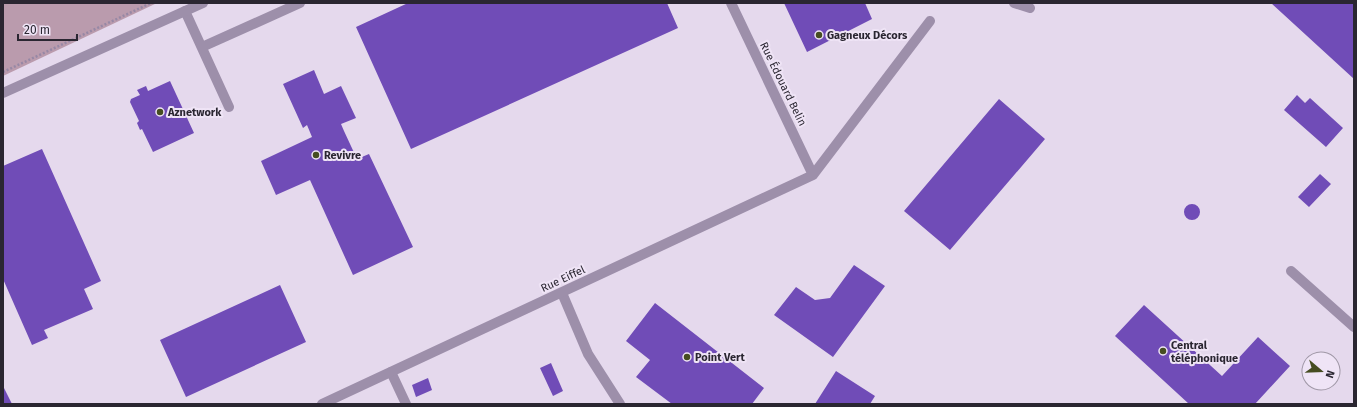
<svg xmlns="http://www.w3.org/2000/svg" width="1357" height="407" viewBox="0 0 1357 407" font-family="'Fira Sans',sans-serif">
<rect width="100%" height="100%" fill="#e5d9ed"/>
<path fill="#ba9bad" d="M3,3H157L3,76Z"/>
<path fill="#704cb7" d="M408,3H667L678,28L411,149L356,27Z
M784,3H865L872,19L807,52Z
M1271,3H1354V79Z
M314,70L324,94L341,86L356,118L341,124L344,131L357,159L369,154L413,247L353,275L310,180L276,195L261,161L312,137L307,125L303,128L283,84Z
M170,81L194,133L153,152L142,129L140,130L137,123L139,121L130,102L131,99L140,95L137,90L146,86L148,91Z
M1297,95L1305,103L1310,98L1343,128L1326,147L1284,110Z
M999,99L1045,139L950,250L904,211Z
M42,149L101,281L84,289L93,309L44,330L48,338L32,345L3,279V166Z
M1320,174L1331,184L1309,207L1298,197Z
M1184 212a8 8 0 1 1 16 0a8 8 0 1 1-16 0Z
M854,265L885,286L833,357L774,315L796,287L815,300L830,298Z
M280,285L306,342L186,397L160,340Z
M655,303L764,388L752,404H672L636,377L650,360L626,341Z
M1144,305L1222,376L1258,337L1290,366L1255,404H1189L1115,336Z
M551,363L563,391L553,396L540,368Z
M836,371L875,396L870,404H815Z
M428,378L432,390L416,397L412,385Z
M3,386L12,404H3Z"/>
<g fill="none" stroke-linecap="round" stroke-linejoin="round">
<path stroke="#9788a5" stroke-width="2.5" stroke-dasharray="2 2" stroke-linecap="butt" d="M3,72L151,3"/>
<path stroke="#9d8faa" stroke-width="10" d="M1014,3L1030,8
M185,11L229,107
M202,47L300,3
M562,293L588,354L620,404
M391,372L406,404"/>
<path stroke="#9d8faa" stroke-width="10" d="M731,3L813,175
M3,93L203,3
M1291,271L1354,327
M322,404L813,175L930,21"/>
</g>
<g fill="#464d21" stroke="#efe4f6" stroke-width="1.5">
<circle cx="819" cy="35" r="4"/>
<circle cx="160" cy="112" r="4"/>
<circle cx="316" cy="155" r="4"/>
<circle cx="1163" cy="351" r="4"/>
<circle cx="687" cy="357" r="4"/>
</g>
<g text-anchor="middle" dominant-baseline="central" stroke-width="4" stroke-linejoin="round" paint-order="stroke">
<g font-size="11" font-weight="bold" fill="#2a2631" stroke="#efe4f6" text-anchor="start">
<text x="827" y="35">Gagneux Décors</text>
<text x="168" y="112">Aznetwork</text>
<text x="324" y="155">Revivre</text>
<text x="1171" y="345">Central<tspan x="1171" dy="13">téléphonique</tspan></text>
<text x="695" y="357">Point Vert</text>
</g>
<g font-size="11" fill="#2a2631" stroke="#efe4f6">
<text transform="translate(783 84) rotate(64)">Rue Édouard Belin</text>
<text transform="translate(563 279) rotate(-25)">Rue Eiffel</text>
</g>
</g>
<rect width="1357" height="407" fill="none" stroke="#2a2631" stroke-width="8"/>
<g transform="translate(1321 371) rotate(109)"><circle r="19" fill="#efe4f6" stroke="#a098a7"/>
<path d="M0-3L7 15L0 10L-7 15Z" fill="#464d21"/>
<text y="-6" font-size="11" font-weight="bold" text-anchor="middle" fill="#2a2631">N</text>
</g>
<path d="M18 34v6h59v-6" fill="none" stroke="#2a2631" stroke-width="2"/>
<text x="24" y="34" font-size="12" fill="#2a2631" stroke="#efe4f6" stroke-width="3" paint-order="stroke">20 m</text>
</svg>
